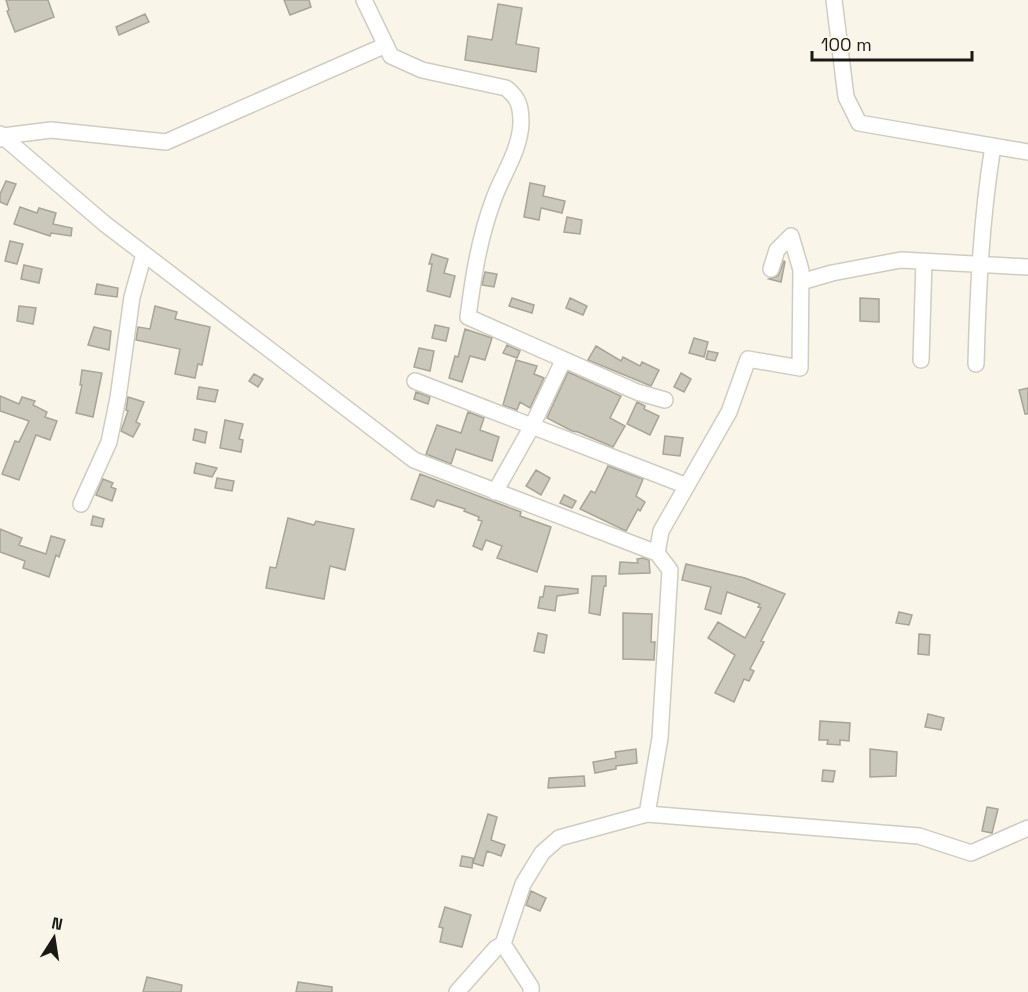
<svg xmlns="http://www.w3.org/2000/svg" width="1028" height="992" viewBox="0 0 1028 992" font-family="'Space Grotesk',sans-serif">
<rect width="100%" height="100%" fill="#f9f5e9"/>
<path fill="#cac7bb" stroke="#a7a498" stroke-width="1.5" d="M6,0H48L54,17L15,32L7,11L9,10Z
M284,0H309L311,7L290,15Z
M498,4L522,8L516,44L539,48L536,72L465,60L468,36L492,40Z
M145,14L149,22L119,35L116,27Z
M6,181L16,184L7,205L0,202V194Z
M530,183L545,186L543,196L565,201L562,213L541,208L539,220L524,217Z
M20,207L37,213L39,208L56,213L53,224L72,228L71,236L51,233L50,236L14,224Z
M567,217L582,220L580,234L564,232Z
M10,241L23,244L17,264L5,261Z
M432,254L448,259L444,273L455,276L450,297L427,291L432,264H429Z
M784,261L785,262L781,282L769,279L778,276Z
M24,265L42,269L39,283L21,279Z
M485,272L497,274L494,287L482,285Z
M97,284L118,288L117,297L95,294Z
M512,298L534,305L532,313L509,306Z
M570,298L587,306L583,315L566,308Z
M860,298L879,299V322L860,321Z
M19,306L36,308L33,324L17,321Z
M155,306L177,312L175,319L210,327L202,365L198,364L195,378L175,374L180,349L136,340L138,327L150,329Z
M435,325L449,328L446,341L432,338Z
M94,327L111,331L109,350L88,345Z
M465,329L492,338L485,360L470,356L462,382L449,378L455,356L458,357Z
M694,338L708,342L704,357L689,353Z
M507,345L520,351L517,358L503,353Z
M596,346L621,361L623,357L640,366L642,362L659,370L651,386L588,360Z
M419,348L434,351L430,371L414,367Z
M708,351L718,353L715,361L706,359Z
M516,360L537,366L534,374L544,378L530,408L520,402L517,410L503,405Z
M82,370L102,373L93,417L76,413L82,385H80Z
M568,372L621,396L610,418L625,426L613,447L578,432L572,431L547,418Z
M681,373L691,379L684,392L674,387Z
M254,374L263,379L258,387L249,381Z
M199,387L218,390L215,402L197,399Z
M1028,388V414H1025L1019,390Z
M416,392L430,397L428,404L414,399Z
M0,396L19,404L22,397L35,401L33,405L47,412L45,417L57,421L50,440L36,435L19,480L2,474L15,441L19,442L29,421L0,411Z
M128,397L144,402L136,422L140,424L133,437L121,431L128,411L126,410Z
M637,402L645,406L644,409L659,416L650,435L627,424Z
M468,412L484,418L480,430L499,437L492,461L456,449L451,464L426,454L437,425L461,433Z
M225,420L243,424L239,439L243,440L241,452L220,448Z
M195,429L207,432L205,443L193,440Z
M665,436L683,438L680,456L663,454Z
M196,463L217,468L212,477L194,473Z
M608,466L643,479L636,496L645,502L640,511L638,509L626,531L580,509L591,491L595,493Z
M536,470L550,478L541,495L526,486Z
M420,474L521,512L520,516L551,527L537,572L497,558L502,546L486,540L482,550L473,546L482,521L478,520L479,517L464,511L465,509L437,500L434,507L411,499Z
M217,478L234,481L232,491L215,488Z
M103,479L113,483L111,487L116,489L112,501L96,495Z
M564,495L576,501L572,508L560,503Z
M93,516L104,519L102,527L91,525Z
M288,518L314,525L316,521L354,529L345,570L330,566L324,599L266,588L270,567L276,568Z
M0,529L22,538L19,545L46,554L51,536L65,540L59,557L56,555L49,577L23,568L25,561L0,552Z
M643,558L649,560L650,573L619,574L620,562L638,563L637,559Z
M686,564L745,578L785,594L761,641L764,642L750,669L754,671L749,681L744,679L734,702L715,693L735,655L708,638L718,622L745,638L761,608L758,607L760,604L727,592L721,614L705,609L711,587L682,580Z
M592,576H606V586H604L600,615L589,613Z
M545,586L578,589V593L557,596L555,611L538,608L540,597H543Z
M899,612L912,615L909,625L896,623Z
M623,613L652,614L651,642H655L654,660L623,659Z
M538,633L547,635L544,653L534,651Z
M919,634L930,635L929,655L918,654Z
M928,714L944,718L941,730L925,727Z
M820,721L850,723L849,741L840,740V745L827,744L828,740H819Z
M636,749L637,763L616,766V769L595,773L593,762L616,758L615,752Z
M870,749L897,752L896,776L870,777Z
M823,770L835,771L833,782L822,781Z
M584,776L585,786L548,788L549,778Z
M987,807L998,809L992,833L982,831Z
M488,814L497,817L491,840L505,845L501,856L487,851L483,866L473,863Z
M462,856L473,858L472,868L460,866Z
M531,891L546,898L540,911L526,905Z
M445,907L471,915L462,947L440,942L443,928L439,927Z
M147,977L182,985L181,992H143Z
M298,982L332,987V992H296Z"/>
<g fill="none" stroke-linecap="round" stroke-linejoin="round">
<g stroke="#d0ccc0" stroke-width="18">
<path id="minor" d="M364,0L391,56L422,70L506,88C519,98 521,107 521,123C520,151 502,175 493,201C479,239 473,278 468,317L637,392L665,400
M834,0L846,97L859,123L1028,152
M0,134L105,224L414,460L657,553L670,570L660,738L647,814
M0,139L3,136L51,130L166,142L386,45
M801,282L832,273L901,260L1028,267
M921,360L924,261
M976,364C978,290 981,220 993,146
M415,381L687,486
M495,492L532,426L563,361
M81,504L109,442L118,398L132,297L144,254
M657,553L661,531L729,412L748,359L800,368L801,270L791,236L777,250L771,269
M503,944L531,987V992
M457,992L496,948L503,944L523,884L542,853L559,838L647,814L919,836L971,853L1028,828"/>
</g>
<use href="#minor" stroke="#fff" stroke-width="15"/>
</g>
<g transform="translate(54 938) rotate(12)" stroke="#f9f5e9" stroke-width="4.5" paint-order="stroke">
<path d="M0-4.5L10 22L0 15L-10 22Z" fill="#1a1914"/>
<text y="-9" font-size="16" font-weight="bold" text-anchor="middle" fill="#1a1914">N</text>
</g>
<path d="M812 51v9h160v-9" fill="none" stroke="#1a1914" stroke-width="3"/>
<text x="821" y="51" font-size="18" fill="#1a1914" stroke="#f9f5e9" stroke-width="4.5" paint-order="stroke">100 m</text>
</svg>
